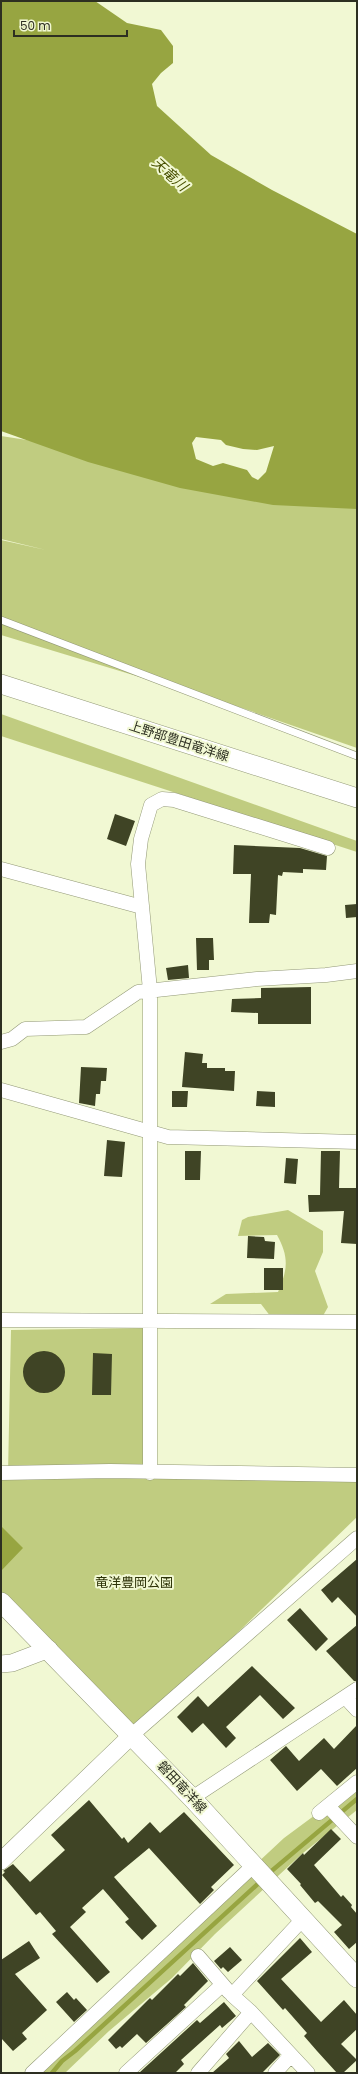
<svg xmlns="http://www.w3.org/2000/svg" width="358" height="2074" viewBox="0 0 358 2074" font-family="Poppins,'Noto Sans JP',sans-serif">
<rect width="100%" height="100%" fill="#f1f8d3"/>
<path fill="#c0cc80" d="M1,436L27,440L357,505V748L242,708L1,635V540L46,550L1,539Z
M1,714L357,841V852L1,736Z
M288,1210L323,1231V1252L315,1271L328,1307L320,1321H274L261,1304H210L226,1294L278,1292C288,1269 289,1257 277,1235L238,1236L242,1220L248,1217Z
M149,1328L148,1472L8,1473L11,1330Z
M1,1473L357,1475V1517L132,1735L1,1602Z
M357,1784V1810L303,1853L215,1934L172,1978L109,2031L65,2073H32L284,1838Z"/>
<path fill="#97a541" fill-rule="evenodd" d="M1,1H95L127,23L161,30L173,46V63L161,73L152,84L157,106L211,155L272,190L357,234V509L273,505L180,488L88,462L1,431ZM196,437L221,440L226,445L243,449L257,450L274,446L266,472L258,480L252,477L247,470L223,463L213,466L196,459L192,443Z
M2,1527L23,1548L1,1571V1528Z"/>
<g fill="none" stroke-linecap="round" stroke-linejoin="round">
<path stroke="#97a541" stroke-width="4.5" d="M268,1874L357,1799
M52,2073L62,2061L75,2051L261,1881"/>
</g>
<path fill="#3f4425" d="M115,814L135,821L126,846L107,839Z
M234,845L300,848L327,856L326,870L303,869V873L283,872L282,876L278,875L276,915L270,914L269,923H249L251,874H233Z
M357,904V917L346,918L345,905Z
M196,938H213L214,960H209V970H197Z
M188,965L189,978L168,980L166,968Z
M311,987V1024H258V1013L231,1012L232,999L261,998V988Z
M185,1052L203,1054L202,1063H207V1068H225V1071H235L234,1091L182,1087Z
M81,1067L107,1068L106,1081H101L100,1094H96L95,1106L79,1103Z
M172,1091H188L187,1107H172Z
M257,1091L275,1092V1107L256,1106Z
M107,1140L125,1142L122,1177L104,1176Z
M185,1151H201L200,1180H185Z
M321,1151H340L339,1188H357V1244L341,1243L344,1211L309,1212L308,1195H320Z
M286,1158L298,1159L296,1184L284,1183Z
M248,1236L264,1237L265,1241L275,1242L274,1259L247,1258Z
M264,1268H283V1290H264Z
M23 1372a21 21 0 1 1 42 0a21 21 0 1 1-42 0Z
M93,1353L112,1354L111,1395H92Z
M357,1559V1617L338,1597L332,1603L321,1590Z
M300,1608L328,1639L316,1651L287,1620Z
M357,1625V1681H354L326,1651Z
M252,1666L295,1708L283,1719L260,1695L226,1727L236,1738L226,1748L203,1723L192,1733L177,1717L198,1696L208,1707Z
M357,1725V1768L337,1786L321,1769L297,1791L270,1760L286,1746L299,1761L324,1738L334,1749Z
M89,1800L122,1839L124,1837L128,1843L150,1822L160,1833L184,1812L234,1865L211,1887L214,1890L200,1904L149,1848L114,1877L157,1926L142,1940L125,1922L129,1919L103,1889L82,1908L86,1912L70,1927L110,1972L97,1983L52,1934L56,1931L40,1912L36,1915L2,1875L5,1872L3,1871L13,1864L30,1882L65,1850L51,1835Z
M331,1829L341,1839L314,1865L341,1897L343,1895L352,1905L351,1907L357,1914V1942L349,1949L334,1932L342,1925L318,1901L315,1903L300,1885L301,1884L287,1869L303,1853L304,1855Z
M300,1938L312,1952L281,1979L321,2022L344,2000L357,2015V2029L341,2044L357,2060L343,2073H337L317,2051L304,2036L307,2033L285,2008L283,2010L257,1981Z
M29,1941L40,1958L15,1974L47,2010L22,2033L27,2039L13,2051L1,2038V1960Z
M230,1947L242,1960L228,1972L223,1967L221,1969L214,1961Z
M193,1963L208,1981L184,2005L186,2007L146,2043L137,2034L122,2048L120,2046L116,2049L108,2040L150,1998L152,2000L178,1974L180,1976Z
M67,1992L74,2000L76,1998L87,2010L74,2022L56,2002Z
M224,2002L236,2016L222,2028L220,2025L181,2060L184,2064L175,2073H139L197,2020L200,2023Z
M239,2041L252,2057L268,2043L280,2055L262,2073H212L229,2058L226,2054Z"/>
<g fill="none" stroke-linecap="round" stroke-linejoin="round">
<g stroke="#929876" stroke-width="8">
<path id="service" d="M1,620L357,756"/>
</g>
<g stroke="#929876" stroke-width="15">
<path id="minor" d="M1,869L142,907
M1,1042L12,1039L25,1029L86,1027L138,992L257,979L326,975L357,971
M1,1090L168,1137L357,1142
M1,1320L357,1322
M1,1473L110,1471L357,1475
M150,1473V990L138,864L141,839L151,805L162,799L174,800L328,848
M345,1697L357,1710
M132,1735L357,1538
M192,1798L357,1689
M328,1806L357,1837
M319,1813L357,1782
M302,1920L232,1995L251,2012L308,2073
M198,1956L229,1992
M32,2073L254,1865
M126,2073L222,1985
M198,2073L251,2012
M275,2073L291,2055"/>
</g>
<g stroke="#929876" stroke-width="18">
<path id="tertiary" d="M1,1664L12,1663L49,1649
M1,1861L132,1735"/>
</g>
<g stroke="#929876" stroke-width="20">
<path id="secondary" d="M1,684L357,798
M1,1602L192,1798L357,1978"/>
</g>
<use href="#service" stroke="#fff" stroke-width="7"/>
<use href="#minor" stroke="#fff" stroke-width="14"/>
<use href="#tertiary" stroke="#fff" stroke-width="17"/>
<use href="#secondary" stroke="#fff" stroke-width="19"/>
</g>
<g text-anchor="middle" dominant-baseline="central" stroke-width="4" stroke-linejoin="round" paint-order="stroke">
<g font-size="13" fill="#2d2f21" stroke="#f1f8d3">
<text transform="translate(179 741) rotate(18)">上野部豊田竜洋線</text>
<text transform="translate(182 1787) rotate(47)">磐田竜洋線</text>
</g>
<g font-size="13" fill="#2d3207" stroke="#f1f8d3">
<text x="134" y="1582">竜洋豊岡公園</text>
</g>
<g font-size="14" font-style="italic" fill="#485001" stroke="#f1f8d3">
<text transform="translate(170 174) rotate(42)">天竜川</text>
</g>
</g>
<rect width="358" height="2074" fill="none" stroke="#2d2f21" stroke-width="4"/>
<path d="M14 30v6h113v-6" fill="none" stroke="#2d2f21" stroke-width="2"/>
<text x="20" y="30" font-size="12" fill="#2d2f21" stroke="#f1f8d3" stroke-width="3" paint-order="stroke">50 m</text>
</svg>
